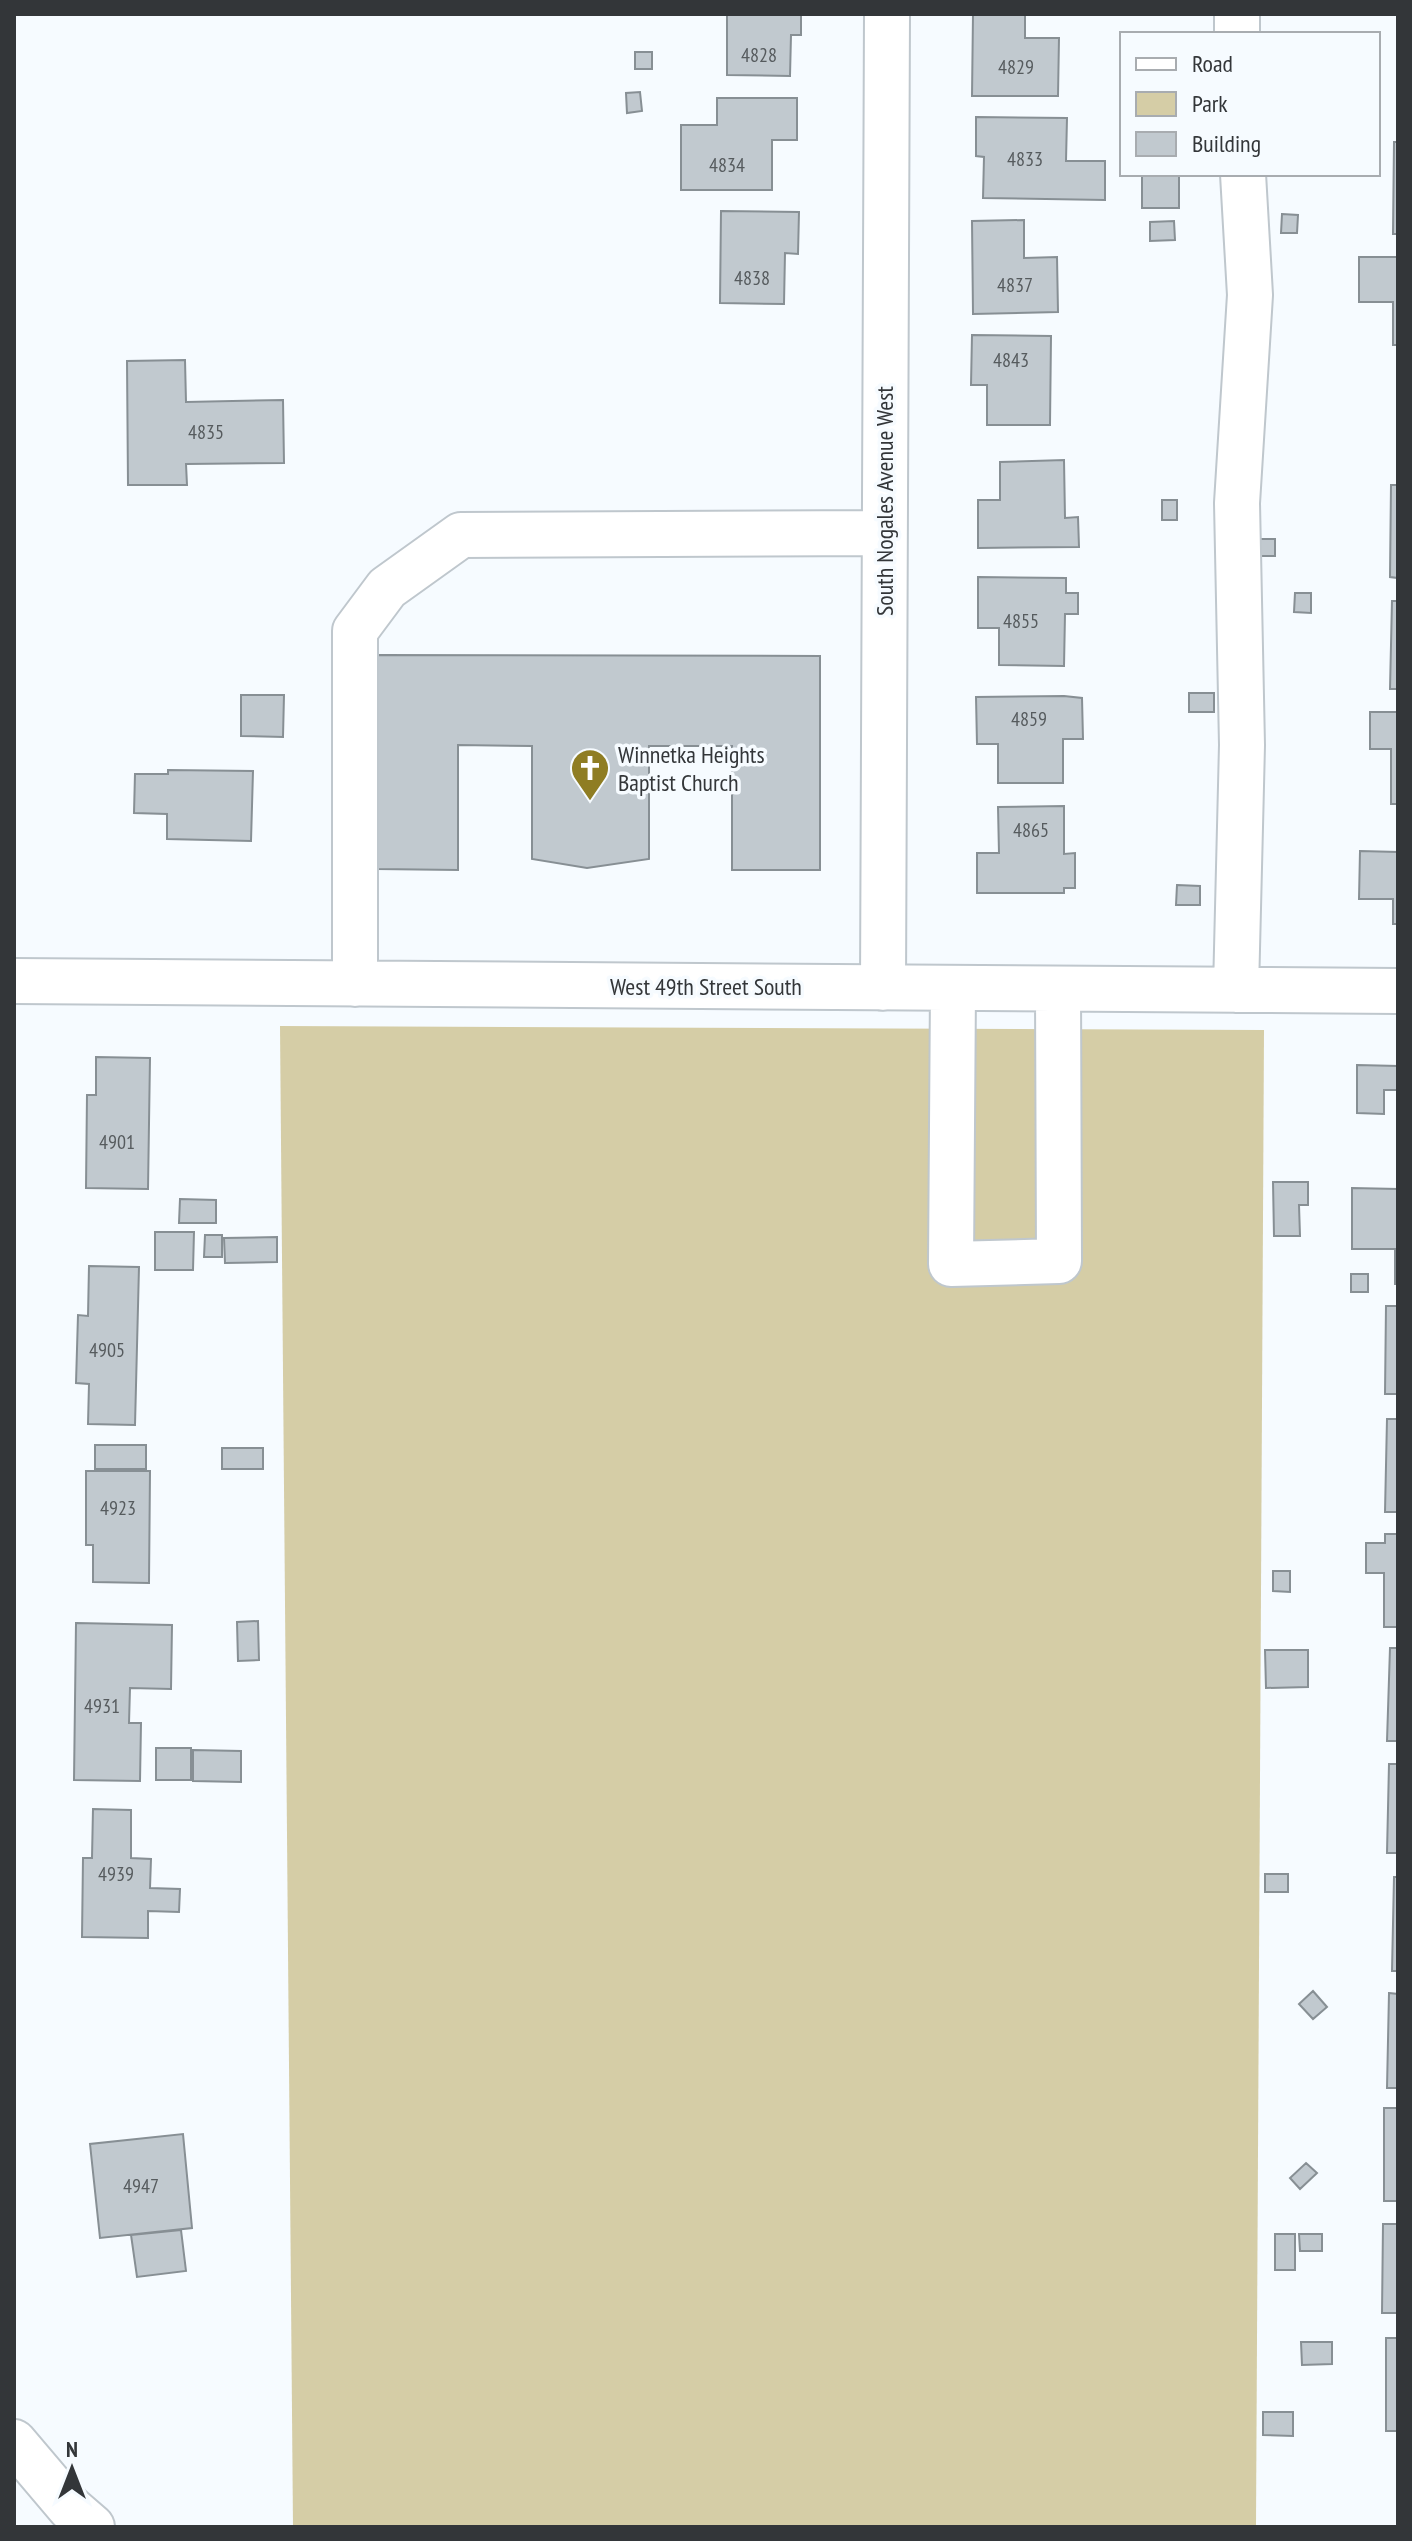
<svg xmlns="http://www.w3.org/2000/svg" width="1412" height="2541" viewBox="0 0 1412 2541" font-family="'PT Sans Narrow',sans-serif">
<rect width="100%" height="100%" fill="#f6fbff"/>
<path fill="#d5cda6" d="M280,1026L1264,1030L1256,2527H293Z"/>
<path fill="#c1c9cf" stroke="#878f94" stroke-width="2" d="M727,14H801V35H791L790,76L727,75Z
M973,14H1025V38H1059L1058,96H972Z
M635,52H652V69H635Z
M640,92L642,111L627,113L626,93Z
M717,98H797V140H772V190H681V125H717Z
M976,117L1067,118L1066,161H1105V200L983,198L984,157L976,156Z
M1394,142H1398V234H1393Z
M1142,174H1179V208H1142Z
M721,211L799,212L798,254L785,253L784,304L720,303Z
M1282,214L1298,215L1297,233H1281Z
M1024,220V258L1057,257L1058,312L973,314L972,221Z
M1174,221L1175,240L1150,241V222Z
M1359,257H1398V345H1393V302H1359Z
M972,335L1051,336L1050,425H987V385H971Z
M185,360L186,402L283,400L284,463L186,464L187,485H128L127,361Z
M1064,460L1065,518L1078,517L1079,547L978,548V500H1000V462Z
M1391,485H1398V578L1390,577Z
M1162,500H1177V520H1162Z
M1258,539H1275V556H1258Z
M978,577L1066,578V593H1078V614H1065L1064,666L999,665V628H978Z
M1295,593H1311V613L1294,612Z
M1392,601H1398V689H1390Z
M378,655L820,656V870H732V746H649V859L587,868L532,859V746L458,745V870L377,869Z
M1189,693H1214V712H1189Z
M241,695H284L283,737L241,736Z
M1064,696L1082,698L1083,739H1063V783H998V744H977L976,697Z
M1370,712H1398V804H1391V749H1370Z
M168,770L253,771L251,841L167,839V814L134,813L135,774H168Z
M1064,806V854L1075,853V888H1064V893H977V853H999L998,807Z
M1360,851L1398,852V924H1393V899H1359Z
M1177,885L1200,886V905H1176Z
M96,1057L150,1058L148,1189L86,1188L87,1095H96Z
M1357,1065L1398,1066V1090H1384V1114L1357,1113Z
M1273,1182H1308V1205H1299L1300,1236H1274Z
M1352,1188L1398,1189V1284H1395V1249H1352Z
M180,1199L216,1200V1223H179Z
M155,1232H194L193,1270H155Z
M205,1235H222V1257H204Z
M277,1237V1262L225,1263L224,1238Z
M89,1266L139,1267L135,1425L88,1424L89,1384L76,1383L78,1315L88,1316Z
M1351,1274H1368V1292H1351Z
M1386,1306H1398V1394H1385Z
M1387,1419H1398V1512H1385Z
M95,1445H146V1469H95Z
M222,1448H263V1469H222Z
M86,1471H150L149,1583L93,1582V1545H86Z
M1385,1534H1398V1627H1384V1573H1366V1543H1385Z
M1273,1571H1290V1592L1273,1591Z
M258,1621L259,1660L238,1661L237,1622Z
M76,1623L172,1625L171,1689L130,1688L129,1723H141L140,1781L74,1780Z
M1390,1648H1398V1741H1387Z
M1265,1650H1308V1687L1266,1688Z
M156,1748H191V1780H156Z
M193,1750L241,1751V1782L193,1781Z
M1389,1764H1398V1853H1387Z
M93,1809L131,1810V1858L151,1859L150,1888L180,1889L179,1912L148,1911V1938L82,1937L83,1858H92Z
M1265,1874H1288V1892H1265Z
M1394,1877H1398V1971H1392Z
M1313,1991L1327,2007L1313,2019L1299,2004Z
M1389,1993L1398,1994V2088H1387Z
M1384,2108H1398V2201H1384Z
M183,2134L192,2228L100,2238L90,2144Z
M1306,2163L1317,2173L1300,2189L1290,2178Z
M1383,2224H1398V2313H1382Z
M181,2230L186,2271L137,2277L131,2235Z
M1275,2234H1295V2270H1275Z
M1299,2234H1322V2251H1300Z
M1386,2338H1398V2431H1386Z
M1301,2342H1332V2364L1302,2365Z
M1263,2412H1293V2436L1263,2435Z"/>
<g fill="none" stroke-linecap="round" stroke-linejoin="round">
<g stroke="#bfc7cd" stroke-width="48">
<path id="minor" d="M1237,14V34
M14,981L1398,991
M355,984V631L387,588L461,535L884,533
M883,988L887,14
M953,988L951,1264L1059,1261L1058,989
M1236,990L1242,745L1237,503L1250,295L1243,174
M14,2442L70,2508L92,2527"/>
</g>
<use href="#minor" stroke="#fff" stroke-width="44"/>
</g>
<defs>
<g id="church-pin" transform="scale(2)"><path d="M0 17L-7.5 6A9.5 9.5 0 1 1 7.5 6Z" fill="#8f7d23" stroke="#f6fbff"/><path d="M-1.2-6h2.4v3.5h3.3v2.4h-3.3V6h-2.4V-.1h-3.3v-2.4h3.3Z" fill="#fff"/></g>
</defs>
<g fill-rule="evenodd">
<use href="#church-pin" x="590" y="768"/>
</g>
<g text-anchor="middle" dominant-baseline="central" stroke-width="7" stroke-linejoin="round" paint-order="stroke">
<g font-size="20" fill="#565b5e">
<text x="759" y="55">4828</text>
<text x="1016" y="67">4829</text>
<text x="1025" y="159">4833</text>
<text x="727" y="165">4834</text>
<text x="752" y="278">4838</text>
<text x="1015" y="285">4837</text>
<text x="1011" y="360">4843</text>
<text x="206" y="432">4835</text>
<text x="1021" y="621">4855</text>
<text x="1029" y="719">4859</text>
<text x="1031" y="830">4865</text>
<text x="117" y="1142">4901</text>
<text x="107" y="1350">4905</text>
<text x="118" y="1508">4923</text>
<text x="102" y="1706">4931</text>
<text x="116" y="1874">4939</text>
<text x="141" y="2186">4947</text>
</g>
<g font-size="24" fill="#333639" stroke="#f6fbff">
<text transform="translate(884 501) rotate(-90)">South Nogales Avenue West</text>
<text x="706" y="986">West 49th Street South</text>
</g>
<g font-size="24" fill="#333639" stroke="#f6fbff" text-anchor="start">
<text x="618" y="754">Winnetka Heights<tspan x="618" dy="28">Baptist Church</tspan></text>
</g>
</g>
<rect width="1412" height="2541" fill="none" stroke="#333639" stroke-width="32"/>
<rect x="1120" y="32" width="260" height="144" fill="#f6fbff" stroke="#a8acb0" stroke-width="2"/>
<rect x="1136" y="58" width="40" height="12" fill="#ffffff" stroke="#a8acb0" stroke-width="2"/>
<text x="1192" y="72" font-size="24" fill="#333639">Road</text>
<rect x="1136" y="92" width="40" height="24" fill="#d5cda6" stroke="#a8acb0" stroke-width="2"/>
<text x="1192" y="112" font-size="24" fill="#333639">Park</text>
<rect x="1136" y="132" width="40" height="24" fill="#c1c9cf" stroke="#a8acb0" stroke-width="2"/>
<text x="1192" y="152" font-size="24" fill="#333639">Building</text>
<g transform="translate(72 2469)" stroke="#f6fbff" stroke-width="6" paint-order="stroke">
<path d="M0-6L14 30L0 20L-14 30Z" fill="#333639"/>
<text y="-12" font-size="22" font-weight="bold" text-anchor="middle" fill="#333639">N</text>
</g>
</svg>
